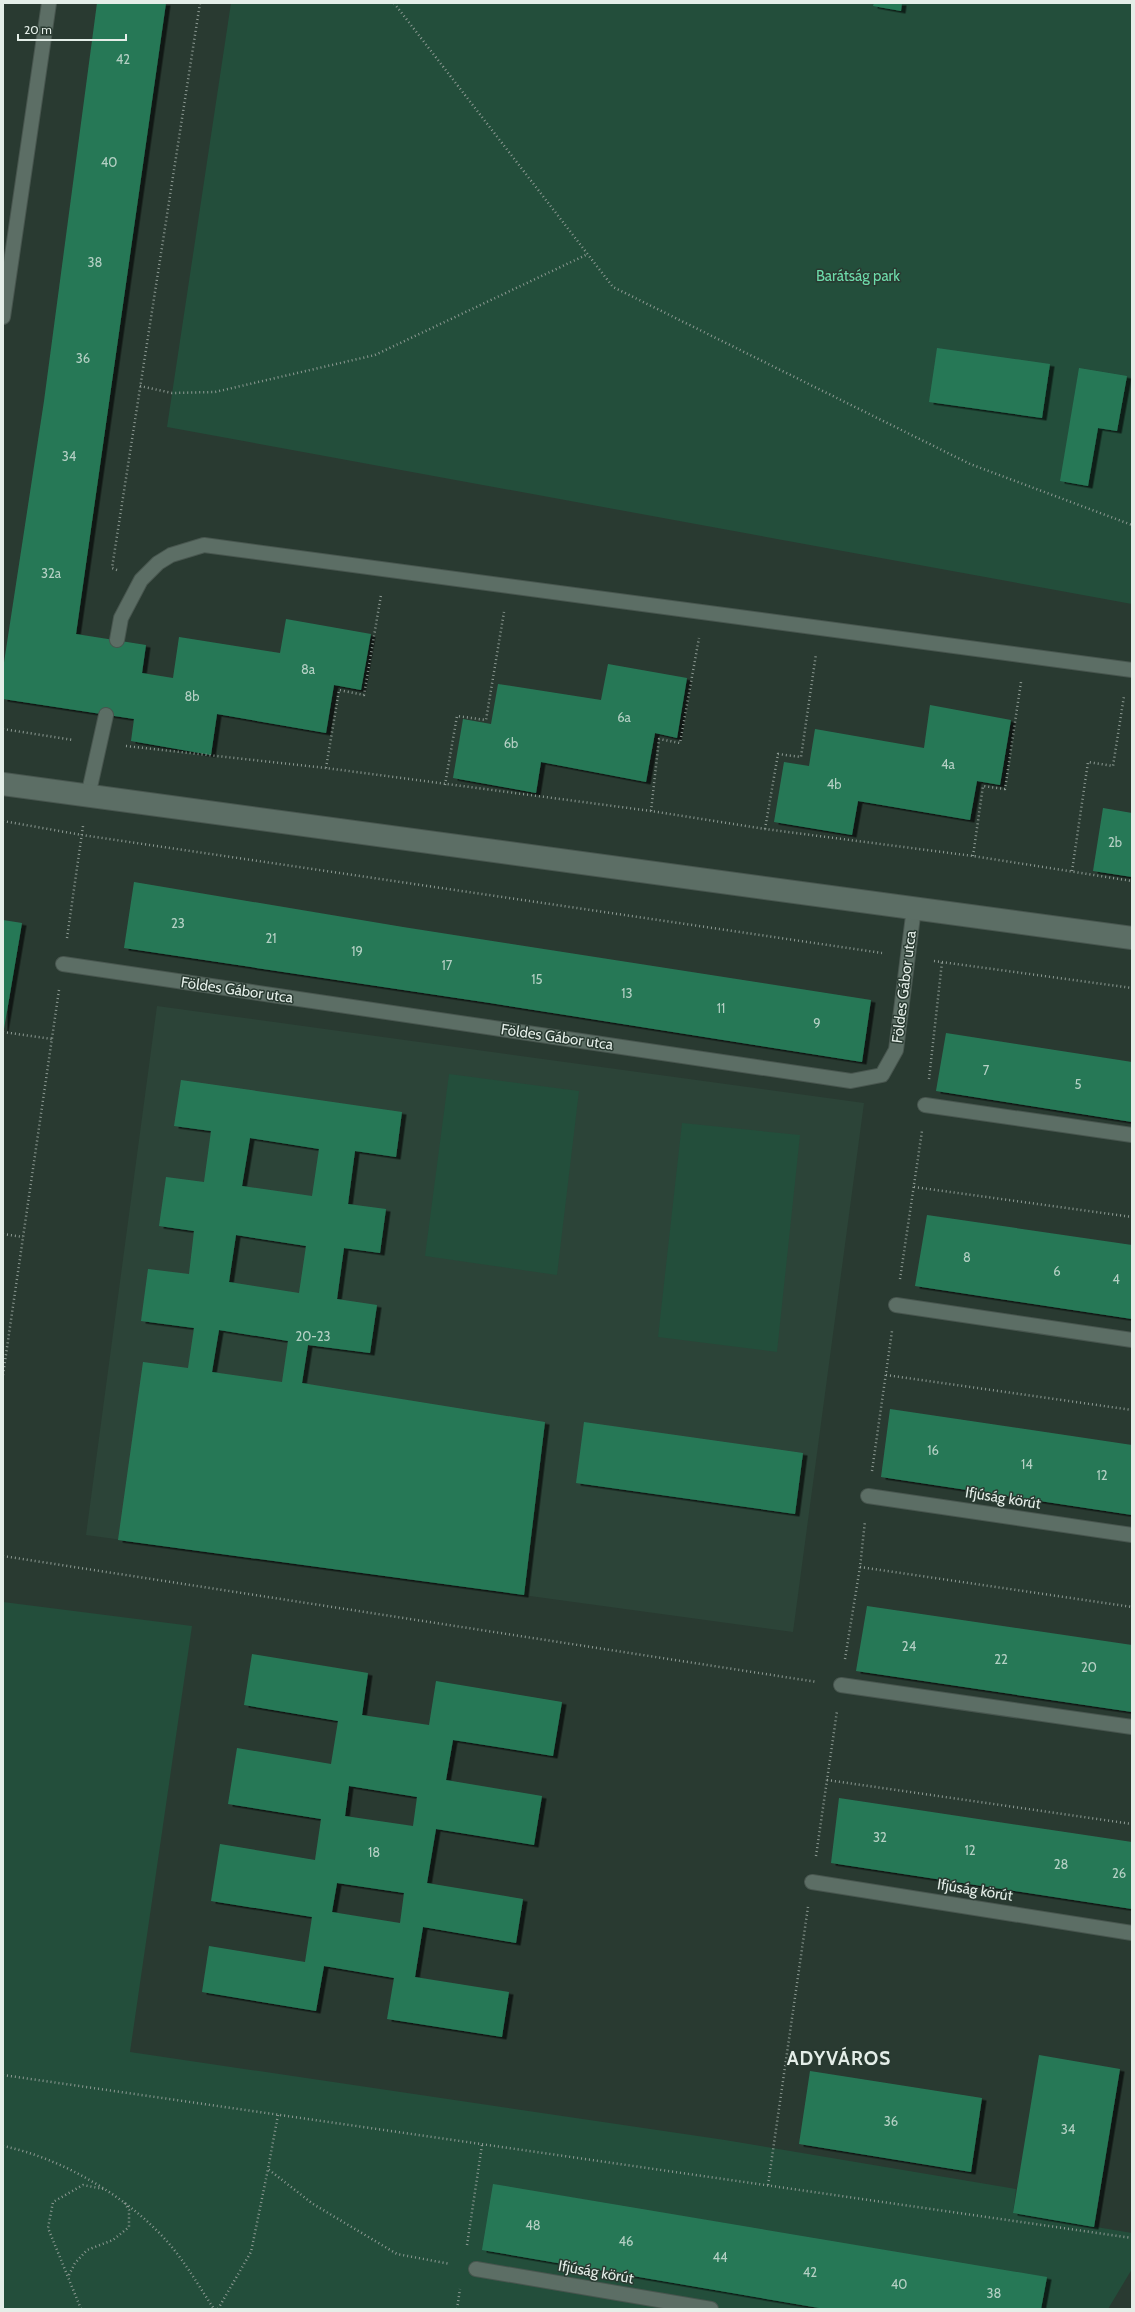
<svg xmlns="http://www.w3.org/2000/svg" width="1135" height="2312" viewBox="0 0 1135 2312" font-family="Cabin,sans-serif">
<defs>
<filter id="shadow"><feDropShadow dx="4.5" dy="2.5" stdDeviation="0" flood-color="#0009"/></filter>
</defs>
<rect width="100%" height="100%" fill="#293a31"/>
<path fill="#2c4438" d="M157,1006L864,1103L793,1632L86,1535Z"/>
<path fill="#234e3b" d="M231,3H1132V604L167,427Z
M449,1074L579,1091L557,1275L425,1256Z
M682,1123L800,1135L777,1352L658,1337Z
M3,1602L192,1626L130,2052L725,2140L1016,2189L1013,2213L1132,2233V2269L1108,2309H3Z"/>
<path fill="#277857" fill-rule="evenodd" filter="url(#shadow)" d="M97,3H166L76,634L146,645L142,673L173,678L179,637L280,653L286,619L371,634L361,690L334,685L326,733L217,714L211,755L131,741L134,719L3,699V669L44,401Z
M874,3H902L901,11L873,6Z
M937,348L1050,364L1042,418L929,402Z
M1079,368L1127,376L1117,431L1098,428L1088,486L1060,481Z
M608,664L687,678L677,738L655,733L646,782L541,762L536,793L453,778L463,719L491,724L498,684L601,700Z
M930,705L1011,720L1000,785L977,781L970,820L858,801L852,835L774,822L784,762L809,766L815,729L924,748Z
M1103,808L1132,813V877L1093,871Z
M134,882L403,927L871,1000L862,1062L490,1003L124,948Z
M3,920L22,923L4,1029H3Z
M946,1033L1132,1062V1122L936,1091Z
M181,1080L402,1112L396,1157L355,1151L348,1204L386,1209L380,1253L344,1248L337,1299L377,1305L370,1353L308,1345L302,1383L545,1422L524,1595L118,1540L143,1362L188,1368L194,1328L141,1321L148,1269L189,1274L194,1231L159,1226L166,1177L204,1182L211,1131L174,1126ZM250,1138L319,1149L312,1196L242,1186ZM236,1235L306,1246L299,1293L229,1282ZM219,1330L288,1341L282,1382L212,1372Z
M927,1215L1132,1245V1319L915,1286Z
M890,1409L1132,1445V1515L881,1477Z
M584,1422L803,1453L795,1514L576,1483Z
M867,1606L1132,1645V1712L856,1671Z
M252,1654L368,1673L362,1715L429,1725L436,1681L562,1702L553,1756L453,1740L446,1780L542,1796L534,1845L436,1829L427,1883L523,1899L516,1943L423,1927L415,1977L509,1992L502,2037L387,2019L394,1978L324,1966L316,2011L202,1992L209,1946L305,1962L312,1917L211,1901L220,1844L315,1860L321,1819L228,1804L237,1748L331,1764L338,1721L244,1705ZM349,1786L417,1797L413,1826L345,1816ZM337,1883L404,1893L400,1923L332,1912Z
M839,1798L1132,1842V1909L831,1863Z
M1039,2055L1120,2069L1094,2227L1013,2213Z
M810,2071L982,2098L971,2172L799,2144Z
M493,2184L1047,2277L1041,2309H825L482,2250Z"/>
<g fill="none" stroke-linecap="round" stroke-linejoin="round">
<g stroke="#48564f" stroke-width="16">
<path id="service" d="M3,317L49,3
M117,640L121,618L141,580L158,563L171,555L204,545L1132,670
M88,796L106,715
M63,964L851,1081L882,1075L896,1050L914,908
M925,1105L1132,1135
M896,1305L1132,1340
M868,1496L1132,1535
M841,1685L1132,1727
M812,1882L1132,1933
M476,2269L711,2309"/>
</g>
<g stroke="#48564f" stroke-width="24">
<path id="minor" d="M3,784L1132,938"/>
</g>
<path stroke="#8d9a93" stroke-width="2.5" stroke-dasharray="1 3" stroke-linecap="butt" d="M394,3L613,287L970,464L1132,525
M140,386L172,393L215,392L375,355L588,254
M117,570L112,568L200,3
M3,729L73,740
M126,746L326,768L651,811L765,829L973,856L1132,881
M326,768L339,690L364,695L381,595
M445,785L457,716L486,720L504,612
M651,811L659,739L680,743L699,638
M3,821L82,835L882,953
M765,829L778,754L801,757L816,654
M973,856L983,786L1005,789L1021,682
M1072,871L1088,762L1113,766L1124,696
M67,938L83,826
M934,961L1132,988
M3,1032L52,1039
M929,1079L942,962
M914,1187L1132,1217
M3,1234L23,1237
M900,1279L922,1131
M3,1375L59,990
M886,1375L1132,1410
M872,1471L892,1331
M3,1556L817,1682
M860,1567L1132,1607
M845,1659L860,1567L865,1521
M827,1780L1132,1824
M816,1856L837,1711
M3,2075L1132,2238
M278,2115L268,2169L313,2204L397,2254L450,2264
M3,2146C62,2158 132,2199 171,2246C187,2265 200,2288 214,2309
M768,2185L808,1907
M467,2245L482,2145
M69,2275L75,2263L87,2250L113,2240L129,2227V2210L124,2202
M81,2309L48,2228L53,2202L83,2185L104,2189
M218,2309L251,2252L268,2169
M457,2309L460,2289"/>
<use href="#service" stroke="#5c6e65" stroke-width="14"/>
<use href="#minor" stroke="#5c6e65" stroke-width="22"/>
</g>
<g text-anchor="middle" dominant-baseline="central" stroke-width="3" stroke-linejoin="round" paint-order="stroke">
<g font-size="13" fill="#b5d0c4">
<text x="123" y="59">42</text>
<text x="109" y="162">40</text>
<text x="95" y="262">38</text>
<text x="83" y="358">36</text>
<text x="69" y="456">34</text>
<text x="51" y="573">32a</text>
<text x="308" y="669">8a</text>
<text x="192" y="696">8b</text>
<text x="624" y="717">6a</text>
<text x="511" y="743">6b</text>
<text x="948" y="764">4a</text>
<text x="834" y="784">4b</text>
<text x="1115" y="842">2b</text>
<text x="178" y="923">23</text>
<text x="271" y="938">21</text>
<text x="357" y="951">19</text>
<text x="447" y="965">17</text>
<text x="537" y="979">15</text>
<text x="627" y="993">13</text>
<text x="721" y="1008">11</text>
<text x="817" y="1023">9</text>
<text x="986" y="1070">7</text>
<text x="1078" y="1084">5</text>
<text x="967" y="1257">8</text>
<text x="1057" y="1271">6</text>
<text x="1116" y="1279">4</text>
<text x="313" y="1336">20-23</text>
<text x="933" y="1450">16</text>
<text x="1027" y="1464">14</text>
<text x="1102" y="1475">12</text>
<text x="909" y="1646">24</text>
<text x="1001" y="1659">22</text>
<text x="1089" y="1667">20</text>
<text x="880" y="1837">32</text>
<text x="970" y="1850">12</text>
<text x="374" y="1852">18</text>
<text x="1061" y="1864">28</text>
<text x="1119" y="1873">26</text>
<text x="891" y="2121">36</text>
<text x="1068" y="2129">34</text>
<text x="533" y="2225">48</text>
<text x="626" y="2241">46</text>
<text x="720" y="2257">44</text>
<text x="810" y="2272">42</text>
<text x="899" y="2284">40</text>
<text x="994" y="2293">38</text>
</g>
<g font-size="15" fill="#6ddbaa" stroke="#293a31">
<text x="858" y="276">Barátság park</text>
</g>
<g font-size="15" fill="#e4eee8" stroke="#293a31">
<text transform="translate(904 987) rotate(-83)">Földes Gábor utca</text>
<text transform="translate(237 990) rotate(8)">Földes Gábor utca</text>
<text transform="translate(557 1037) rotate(8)">Földes Gábor utca</text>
<text transform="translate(1003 1498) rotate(9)">Ifjúság körút</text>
<text transform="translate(975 1890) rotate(9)">Ifjúság körút</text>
<text transform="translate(596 2272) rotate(10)">Ifjúság körút</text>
</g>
<g font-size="19" font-weight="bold" letter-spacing="1" fill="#e4eee8" stroke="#293a31">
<text x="839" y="2058">ADYVÁROS</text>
</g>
</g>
<rect width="1135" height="2312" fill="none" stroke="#e4eee8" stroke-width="8"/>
<path d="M18 34v6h108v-6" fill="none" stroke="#e4eee8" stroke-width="2"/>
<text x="24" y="34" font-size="12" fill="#e4eee8" stroke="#293a31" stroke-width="3" paint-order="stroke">20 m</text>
</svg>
